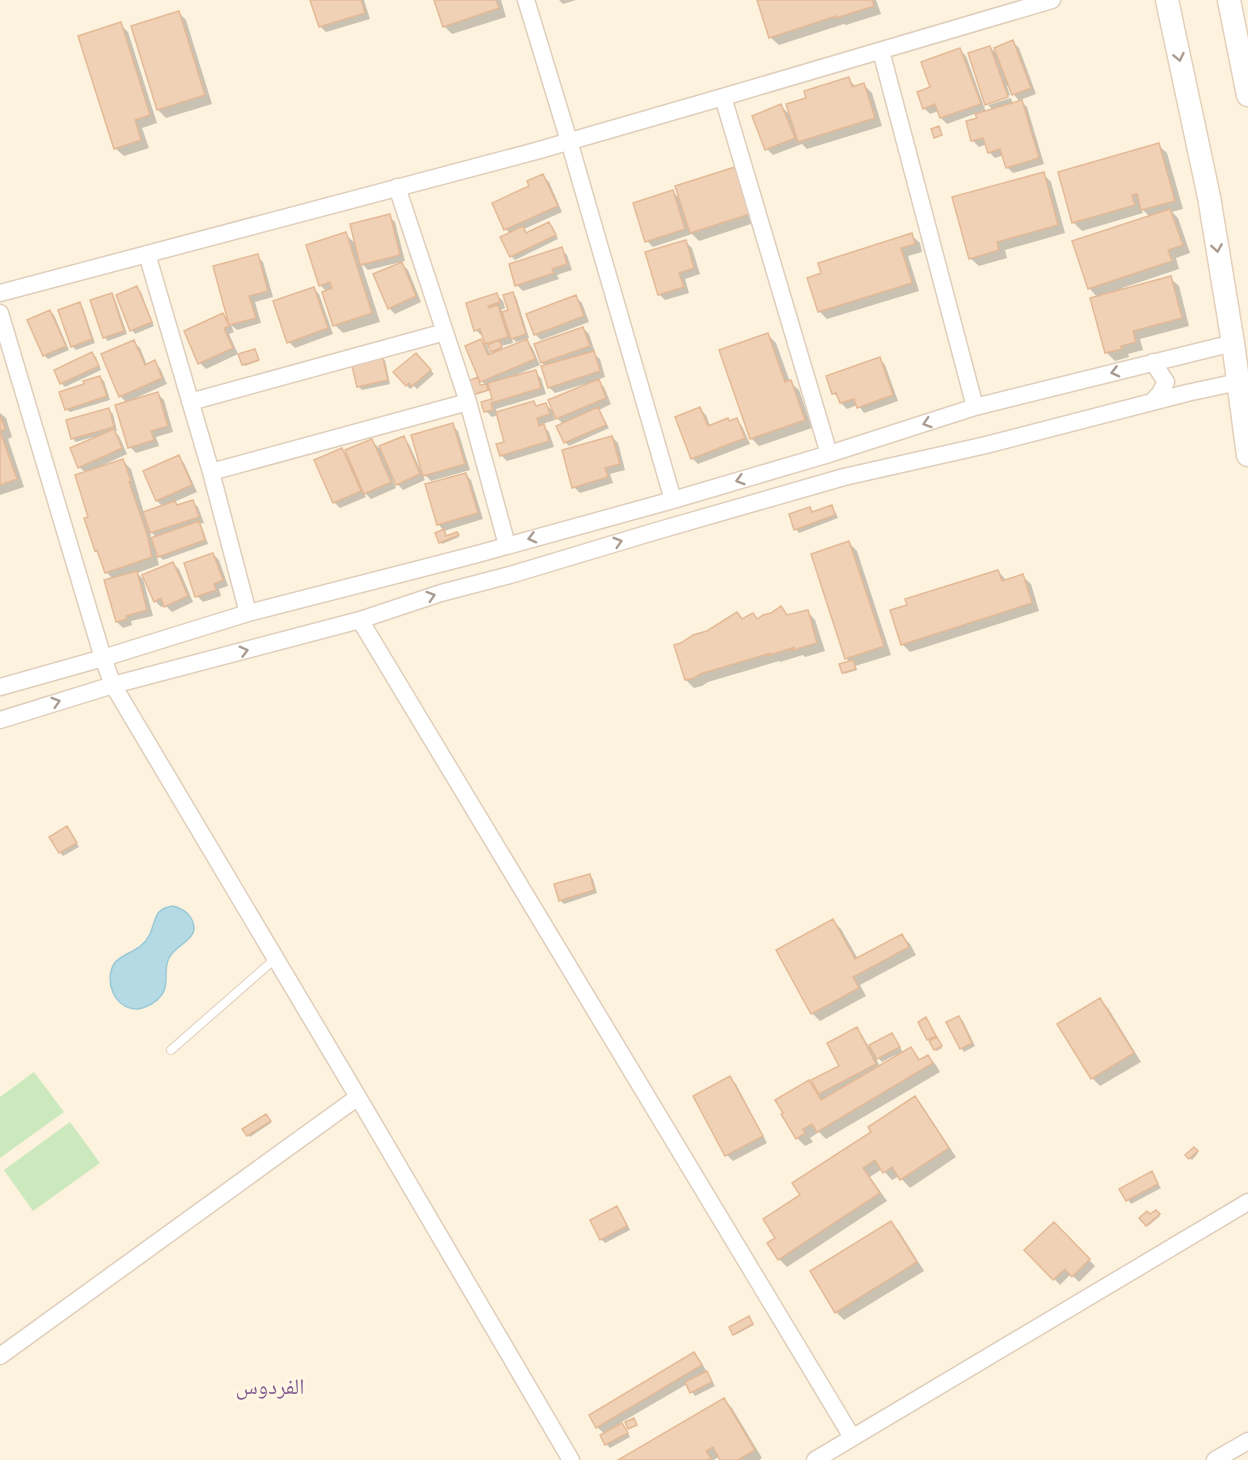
<svg xmlns="http://www.w3.org/2000/svg" width="1248" height="1460" viewBox="0 0 1248 1460" font-family="'Golos Text','Noto Naskh Arabic',sans-serif">
<rect width="100%" height="100%" fill="#fcf2de"/>
<path fill="#cce9bd" d="M34,1072L64,1112L0,1158V1097Z
M70,1122L100,1163L33,1211L4,1170Z"/>
<path fill="#b3dae5" stroke="#9ac9d6" stroke-width="1.5" d="M173,906C181,908 187,911 191,918C203,939 176,943 169,958C161,974 174,989 153,1003C148,1006 142,1009 136,1009C114,1008 104,981 114,964C122,952 140,953 149,936C157,921 152,909 173,906Z"/>
<path fill="#0003" fill-rule="evenodd" d="M312,0H364L370,19L326,32L320,26Z
M436,0H501L506,17L452,34L444,26Z
M559,0H576L563,4Z
M758,0H876L881,14L846,25L844,24L779,45L770,37Z
M178,12L186,20L212,104L166,118L158,110Z
M120,24L128,32L157,123L142,128L149,148L124,156L115,148Z
M1013,42L1019,48L1036,94L1020,100L1027,107L1044,164L1013,173L1007,167L1004,155L995,158L989,152L987,144L979,147L973,141L967,122L979,119L977,113L947,124L941,118L939,111L930,114L924,108L932,88L960,50L966,56L986,112L993,110L988,105L1011,98L1013,104L1020,102L1015,96L1009,85L1007,86L1010,95L988,102V105L987,104L990,47L999,56Z
M848,79L856,87L864,85L872,93L882,126L807,149L802,144L773,155L767,149L781,106L791,116L808,99Z
M1158,145L1167,153L1183,209L1172,212L1178,218L1190,253L1176,258L1179,269L1122,288L1123,291L1170,278L1179,286L1189,326L1140,339L1143,350L1128,354L1129,357L1115,361L1107,353L1098,298L1089,288L1150,217L1141,208L1143,213L1082,231L1074,223L1060,173Z
M734,168L743,177L757,222L699,241L692,234L653,247L647,241L673,192L681,200Z
M1043,174L1051,182L1065,233L1005,250L1007,258L979,266L970,258Z
M543,176L549,182L562,212L524,229L527,234L549,224L553,227L558,239L515,260L511,256L510,234L506,229L531,187Z
M389,216L395,222L405,261L368,270L361,263L380,322L343,333L335,325L327,292L320,285L345,234L357,245Z
M911,235L920,243L922,252L908,256L919,291L827,319L819,311Z
M686,242L692,248L700,274L685,279L689,293L665,300L659,294Z
M561,249L567,255L572,270L557,275L559,279L523,291L517,285Z
M257,256L263,262L273,297L255,302L261,323L237,330L231,325L234,332L229,334L238,354L206,369L200,363L223,314L230,322Z
M402,264L408,270L421,302L395,314L389,308Z
M137,288L141,292L154,326L135,334L132,330Z
M313,288L319,294L333,334L295,348L289,342Z
M512,294L516,297L529,338L516,342L512,338L513,343L501,346L503,351L525,342V340L532,347L540,365L518,374L519,376L535,372L541,378L546,394L496,409L497,414L534,403L538,407L546,404L555,414L586,386L585,384L555,393L549,387L546,366L542,363L536,345L583,328L589,334L595,352L593,353L600,359L605,377L597,380L604,387L611,404L599,410L601,413L609,428L569,446L565,442L563,424L553,414L555,420L542,424L549,432L554,447L507,461L501,455L506,443L498,415L492,417L486,411L483,403L494,400L491,390L475,395L473,394L478,379L481,387L486,385L481,381V341L487,346L491,356L495,354L487,346L483,335L482,336L476,330L468,304L497,295L503,301L505,308L501,310L504,313L510,311Z
M111,295L115,299L127,334L108,341L104,337Z
M576,297L582,303L589,322L541,340L535,334Z
M79,304L83,308L95,343L76,350L72,346Z
M50,311L54,315L69,350L48,359L44,355Z
M768,335L776,343L790,382L799,390L812,428L759,446L751,438Z
M134,342L140,348L147,365L154,362L160,368L167,384L129,401L130,403L158,394L164,400L173,432L156,437L159,446L136,453L130,447L127,403L120,396Z
M255,350L259,361L245,366L243,364Z
M92,354L96,357L101,370L65,387L61,383Z
M381,357L385,360L390,384L362,390L358,386Z
M420,358L434,374L417,389L414,386L410,389L395,372Z
M880,359L885,365L898,401L864,413L858,405L847,409L841,403L840,399L833,393Z
M100,378L104,381L110,400L70,412L66,409L86,385Z
M700,409L706,415L710,426L728,420L730,422L736,420L742,426L750,444L698,464L692,458Z
M109,410L113,414L117,431H114L119,436L127,454L103,465V467L123,461L131,469L144,513L163,507L157,501L145,472L178,457L184,463L197,492L174,502L179,506L192,502L198,507L204,523L199,524L202,527L208,544L163,560L156,553L159,565L137,573L143,579L153,616L131,621L132,625L123,628L117,622L113,579L106,572L100,554L96,550L90,518L86,473L79,467L93,439V437L76,442L72,438ZM149,530L157,538L152,540Z
M0,413L6,418L12,437L8,439L24,487L0,495Z
M452,425L458,431L470,470L431,481L423,473Z
M612,437L618,443L625,470L610,474L613,483L580,493L574,487Z
M403,438L409,444L425,480L403,490L392,478L396,488L371,499L363,491L366,497L340,508L334,502L342,450L350,458L372,441L379,448Z
M465,474L471,480L483,519L444,531L447,538L458,535L459,537L442,544L437,534L444,531L439,525L427,485Z
M831,507L835,511L838,518L799,533L796,529L809,509L814,513Z
M849,543L857,551L891,655L855,666L857,670L844,674L843,672L850,662L846,658Z
M213,554L219,560L228,586L219,589L221,596L203,602L197,596Z
M173,563L179,569L193,602L172,612L165,605L161,607L155,601Z
M998,571L1006,580L1022,576L1031,584L1039,611L910,652L902,644Z
M780,608L789,616L807,611L815,620L825,651L805,657L803,655L780,662L779,661L708,682L702,686L694,688L686,680L743,620L753,614L758,620Z
M67,828L79,847L63,856L60,852Z
M589,875L593,879L597,893L564,904L560,900Z
M833,921L841,929L858,959L902,936L910,944L916,955L860,985L866,996L820,1021L812,1013Z
M1100,1000L1108,1008L1141,1062L1100,1086L1092,1078Z
M959,1018L963,1021L975,1046L964,1052L961,1048Z
M927,1021L942,1048L936,1051L929,1039Z
M856,1029L862,1035L869,1047L892,1035L896,1039L903,1053L911,1049L921,1061L928,1057L936,1065L940,1072L826,1139L819,1132L810,1138L813,1142L805,1146L797,1138L809,1082L817,1090L841,1066ZM874,1054L882,1062L895,1055L897,1057L880,1067Z
M730,1078L736,1084L767,1143L733,1161L727,1155Z
M914,1098L923,1107L956,1157L910,1188L899,1176L892,1180L882,1169L870,1177L887,1201L787,1267L779,1259L777,1238L873,1132Z
M267,1117L271,1123L250,1137L244,1129Z
M1194,1149L1198,1153L1192,1160L1187,1155Z
M1151,1173L1161,1188L1131,1204L1121,1189Z
M617,1208L621,1212L630,1230L605,1243L601,1239Z
M1156,1212L1160,1216L1148,1226L1141,1218Z
M891,1223L899,1231L924,1271L844,1320L836,1312Z
M1054,1224L1095,1266L1079,1282L1071,1274L1060,1285L1027,1250Z
M751,1320L754,1325L735,1335L734,1334Z
M694,1354L700,1360L707,1372H706L710,1377L715,1386L695,1396L692,1392L687,1384L615,1426L616,1429L622,1425L626,1429L630,1437L610,1448L606,1444L605,1434L597,1427Z
M724,1400L732,1408L762,1458L759,1460H722L720,1456L714,1460H621Z"/>
<path fill="#f1d1b6" stroke="#e4b996" stroke-width="1.5" d="M310,0H361L365,13L319,27Z
M434,0H496L499,8L443,27Z
M757,0H872L874,6L836,18V16L769,38Z
M179,11L205,95L157,110L131,26Z
M121,22L150,115L135,120L141,140L114,149L78,36Z
M1013,40L1031,88L1012,95L994,48Z
M990,46L1008,97L985,105L968,53Z
M960,48L981,104L940,118L935,104L923,109L917,92L930,87L921,62Z
M849,77L852,87L864,83L875,118L798,142L786,104L806,98L804,91Z
M1022,100L1039,158L1006,168L1000,149L988,153L983,138L971,141L966,121L977,118L975,114Z
M781,104L795,138L765,150L752,116Z
M939,126L942,135L934,138L931,129Z
M1159,143L1175,201L1141,210L1137,194L1132,195L1135,205L1072,223L1058,172Z
M735,167L750,214L690,233L675,186Z
M1044,172L1058,225L997,242L999,250L969,259L952,197Z
M543,174L558,206L504,230L492,203L529,186L527,181Z
M673,190L685,229L645,242L633,203Z
M1170,209L1183,245L1168,250L1172,261L1088,289L1072,241Z
M390,214L400,255L360,265L350,224Z
M549,222L556,235L510,257L500,237L523,226L526,233Z
M346,232L372,313L333,326L322,292L332,288L330,282L319,286L306,245Z
M912,233L915,244L901,248L912,283L818,312L807,278L821,273L818,263Z
M686,240L694,268L679,273L684,287L658,295L645,252Z
M562,247L567,264L552,269L554,273L515,286L509,264Z
M258,254L268,291L249,296L256,318L229,325L213,266Z
M402,262L416,296L388,309L373,274Z
M1171,276L1182,318L1133,331L1136,342L1121,346L1122,349L1105,353L1090,298Z
M137,286L152,322L130,331L116,295Z
M314,287L328,328L287,343L273,301Z
M513,292L526,334L511,339L502,312L508,310L503,295Z
M112,293L124,331L103,338L90,300Z
M497,293L500,302L488,306L489,308L498,305L508,337L485,344L480,329L474,331L466,303Z
M576,295L584,316L534,335L526,314Z
M80,302L92,339L71,347L58,310Z
M50,310L66,346L43,356L27,320Z
M223,313L229,326L224,328L233,348L198,364L184,331Z
M583,327L590,346L541,363L534,344Z
M768,333L785,382L791,380L805,420L750,439L719,350Z
M481,339L488,355L527,339L535,359L480,382L465,346Z
M134,340L145,365L155,360L162,378L119,397L101,354Z
M499,340L502,347L491,352L488,345Z
M255,349L259,360L242,365L238,354Z
M594,351L600,371L548,388L541,366Z
M92,352L99,366L60,384L54,370Z
M416,353L431,370L412,386L409,383L406,386L393,372Z
M382,355L388,380L357,387L351,362Z
M880,357L893,395L857,408L854,399L840,403L836,393L832,394L826,376Z
M536,370L541,388L491,403L493,410L484,412L481,402L492,399L488,383Z
M100,376L107,396L65,410L59,392L84,384L83,381Z
M478,377L480,385L486,384L488,390L472,395L468,381Z
M599,379L606,398L556,419L548,400Z
M158,392L168,426L151,431L154,440L128,448L115,405Z
M534,401L536,406L546,403L550,414L537,418L539,426L544,424L549,441L500,456L496,444L504,442L496,412Z
M598,407L606,425L564,443L556,426Z
M700,407L708,426L728,418L729,421L737,418L745,438L691,459L675,417Z
M109,408L114,427L71,439L66,420Z
M0,415L5,429L0,431L17,479L0,485Z
M453,423L465,464L423,476L411,435Z
M114,429L122,448L78,468L70,448Z
M404,436L420,474L396,485L379,446Z
M612,436L620,464L605,468L608,477L572,488L562,450Z
M372,439L391,482L364,494L345,450Z
M342,448L361,491L333,503L314,460Z
M179,455L192,485L156,501L143,471Z
M123,459L131,481L129,482L147,534L152,557L105,573L97,550L95,551L84,518L88,517L75,475Z
M466,473L478,513L437,525L425,484Z
M193,500L199,517L150,533L143,512L175,501L177,505Z
M832,505L835,515L794,530L789,514L810,507L812,512Z
M199,521L205,540L158,557L151,538Z
M444,529L446,536L457,532L459,535L439,543L435,533Z
M849,541L884,646L845,659L811,554Z
M213,553L223,580L214,584L216,590L195,597L184,563Z
M173,562L188,596L164,607L161,598L154,602L142,575Z
M998,570L1002,581L1023,574L1032,603L901,645L890,610L907,605L905,599Z
M137,571L147,610L126,616L127,619L116,622L104,580Z
M781,606L787,615L808,610L817,643L790,651L795,647L767,656L771,653L700,674L694,678L685,680L674,645L681,643L693,635L707,631L737,612L742,619L753,613L757,619L763,615L771,613Z
M853,660L856,669L842,673L839,664Z
M67,826L77,843L59,853L49,837Z
M590,874L594,890L559,901L554,884Z
M833,919L855,959L902,934L909,947L853,977L859,988L811,1014L776,950Z
M1100,998L1134,1053L1091,1079L1057,1024Z
M959,1016L972,1043L960,1049L946,1022Z
M926,1017L936,1036L927,1040L918,1022Z
M857,1027L876,1064L819,1094L811,1080L839,1066L827,1043Z
M892,1033L900,1047L877,1059L869,1045Z
M937,1037L942,1046L934,1050L929,1041Z
M911,1047L919,1060L928,1055L933,1063L817,1132L812,1124L803,1129L805,1133L796,1139L781,1114L783,1113L775,1100L809,1080L821,1100Z
M730,1076L763,1136L725,1156L693,1096Z
M915,1096L949,1148L900,1180L892,1167L883,1173L875,1160L863,1168L880,1193L778,1260L767,1243L775,1238L763,1219L800,1195L792,1183L871,1132L868,1127Z
M266,1114L271,1121L247,1136L242,1129Z
M1194,1147L1198,1151L1189,1159L1185,1155Z
M1152,1171L1158,1184L1126,1201L1119,1189Z
M617,1206L627,1226L600,1240L590,1220Z
M1156,1210L1160,1214L1146,1226L1139,1218L1147,1211L1150,1214Z
M891,1221L917,1262L835,1313L810,1271Z
M1054,1222L1090,1259L1072,1277L1065,1269L1053,1280L1024,1250Z
M749,1316L753,1324L733,1335L729,1327Z
M694,1352L702,1365L596,1428L589,1415Z
M707,1371L712,1382L690,1393L685,1382Z
M724,1398L755,1450L738,1460H720L713,1447L706,1451L711,1458L707,1460H618Z
M634,1418L637,1425L628,1429L625,1422Z
M622,1423L628,1433L605,1445L600,1435Z"/>
<g fill="none" stroke-linecap="round" stroke-linejoin="round">
<g stroke="#dfcebb" stroke-width="10">
<path id="lane" d="M171,1050L276,958"/>
</g>
<g stroke="#dfcebb" stroke-width="19">
<path id="street" d="M526,0L569,141L673,500
M881,51L975,407
M723,97L829,454
M397,187L468,402L507,545
M147,254L211,472L248,613
M0,293L536,151L723,97L1052,0
M0,313L103,658L113,685L358,1097L571,1460
M190,402L445,332
M1152,402L1160,393L1166,382L1153,362
M211,472L468,402
M360,620L852,1437
M0,687L103,658L248,613L474,555L673,500L829,454L975,407L1233,343
M0,720L113,685L360,620L441,593L510,575L653,532L844,477L986,445L1187,393L1238,382
M0,1356L358,1097
M815,1460L1248,1202
M1215,1460L1248,1441"/>
</g>
<g stroke="#e4d0b9" stroke-width="25">
<path id="secondary" d="M1167,0L1209,197L1233,343L1248,455
M1229,0L1248,95"/>
</g>
<use href="#lane" stroke="#fff" stroke-width="8"/>
<use href="#street" stroke="#fff" stroke-width="16"/>
<use href="#secondary" stroke="#fff" stroke-width="22"/>
</g>
<defs><path id="oneway-chevron" d="M-2-3.5L2.5 0L-2 3.5" fill="none" stroke-width="1.6" stroke-linecap="round" stroke-linejoin="round" transform="scale(1.5)"/></defs>
<g stroke="#aa9b91">
<use href="#oneway-chevron" transform="translate(1179 57) rotate(78)"/>
<use href="#oneway-chevron" transform="translate(1217 248) rotate(81)"/>
<use href="#oneway-chevron" transform="translate(1115 372) rotate(166)"/>
<use href="#oneway-chevron" transform="translate(927 423) rotate(162)"/>
<use href="#oneway-chevron" transform="translate(740 480) rotate(164)"/>
<use href="#oneway-chevron" transform="translate(532 538) rotate(165)"/>
<use href="#oneway-chevron" transform="translate(618 542) rotate(-17)"/>
<use href="#oneway-chevron" transform="translate(431 596) rotate(-18)"/>
<use href="#oneway-chevron" transform="translate(244 651) rotate(-15)"/>
<use href="#oneway-chevron" transform="translate(56 702) rotate(-17)"/>
</g>
<g text-anchor="middle" dominant-baseline="central" stroke-width="6" stroke-linejoin="round" paint-order="stroke">
<g font-size="22" fill="#876295" stroke="#fff6e4">
<text x="270" y="1385">الفردوس</text>
</g>
</g>
</svg>
